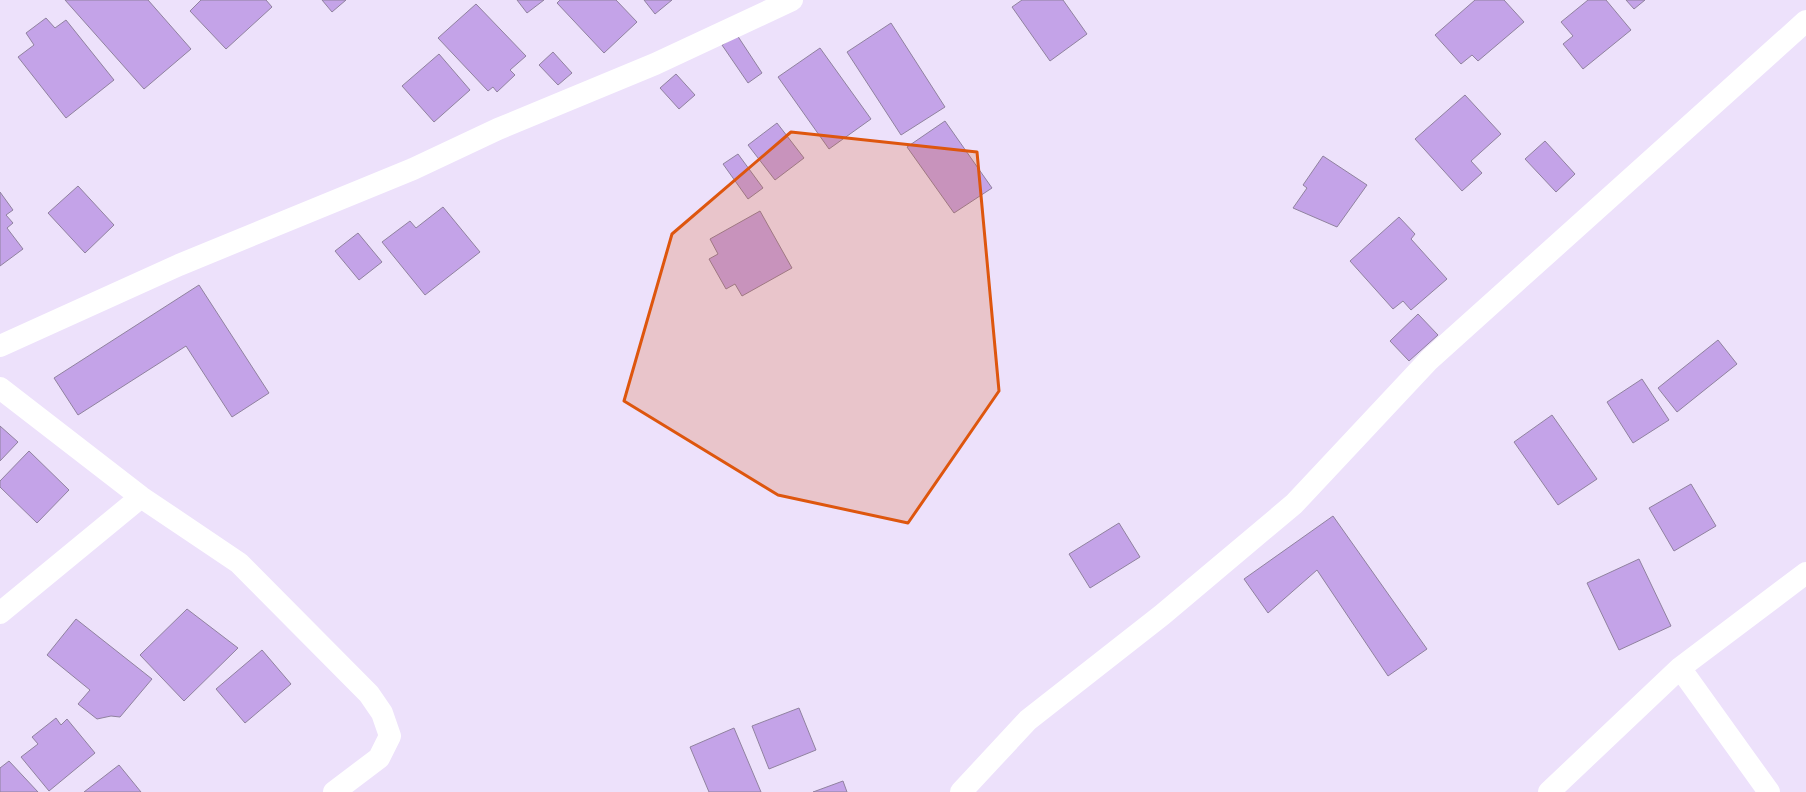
<svg xmlns="http://www.w3.org/2000/svg" width="1806" height="792" viewBox="0 0 1806 792" font-family="Quicksand,sans-serif">
<rect width="100%" height="100%" fill="#ede1fb"/>
<path fill="#c4a3e8" stroke="#90829f" d="M65,0H148L191,49L144,89Z
M201,0H266L272,7L226,49L190,11Z
M322,0H346L332,12Z
M517,0H544L527,13Z
M560,0H616L637,22L604,53L557,3Z
M644,0H672L655,14Z
M1022,0H1063L1087,34L1050,61L1012,7Z
M1475,0H1504L1524,22L1478,61L1472,55L1461,64L1435,35Z
M1588,0H1606L1631,30L1583,69L1563,44L1573,36L1561,22Z
M1626,0H1645L1634,9Z
M476,4L526,56L510,70L515,75L497,92L493,87L488,91L438,38Z
M46,18L55,28L66,20L114,80L66,118L18,57L34,45L26,33Z
M891,23L945,107L901,135L847,52Z
M737,35L762,73L748,83L722,45Z
M820,48L871,119L829,149L778,77Z
M553,52L572,73L558,85L539,65Z
M439,54L470,90L434,122L402,86Z
M676,74L695,95L679,109L660,88Z
M1465,95L1501,134L1471,161L1482,173L1462,191L1415,139Z
M945,121L992,188L954,213L907,147Z
M777,123L804,158L775,180L748,145Z
M1545,141L1575,174L1556,192L1525,159Z
M738,154L763,188L748,199L723,164Z
M1323,156L1367,185L1337,227L1293,208L1307,188L1303,185Z
M78,186L114,225L85,253L48,213Z
M0,192L13,210L6,215L13,223L7,228L23,249L0,266Z
M443,207L480,252L425,295L382,242L410,221L416,228Z
M760,211L792,268L742,296L735,284L726,289L709,259L718,254L710,239Z
M1399,217L1415,234L1411,239L1447,279L1411,310L1403,301L1393,309L1350,261Z
M358,233L382,262L359,280L335,251Z
M199,285L269,393L232,417L186,346L78,415L54,378Z
M1418,314L1438,335L1409,361L1390,341Z
M1718,340L1737,364L1677,412L1658,388Z
M1642,379L1669,420L1633,443L1607,402Z
M1552,415L1597,479L1558,505L1514,442Z
M0,426L18,442L0,461Z
M29,451L69,490L37,523L0,487V481Z
M1691,484L1716,526L1674,551L1649,508Z
M1333,516L1427,649L1388,676L1317,570L1268,613L1244,579Z
M1119,523L1140,557L1090,588L1069,554Z
M1639,559L1671,626L1619,650L1587,583Z
M187,609L238,648L184,701L140,655Z
M76,619L152,679L120,717L111,716L97,719L78,704L90,690L47,655Z
M262,650L291,684L245,723L216,689Z
M799,708L816,750L769,769L752,726Z
M56,718L61,725L67,719L95,753L49,791L21,757L38,744L32,737Z
M734,728L761,792H709L690,747Z
M9,761L38,792H0V768Z
M119,765L141,792H84Z
M843,781L847,792H813Z"/>
<g fill="none" stroke-linecap="round" stroke-linejoin="round">
<path stroke="#fff" stroke-width="22" d="M0,346L179,265L413,169L498,129L655,64L792,0
M0,388L141,497L239,563L369,694L382,713L390,736L379,758L334,792
M0,613L141,497
M1680,668L1769,792
M961,792L1028,720L1162,615L1294,504L1429,360L1806,21
M1549,792L1680,668L1806,573"/>
</g>
<path fill="#de560e" fill-opacity="0.2" stroke="#de560e" stroke-width="3" stroke-linejoin="round" d="M791,132L977,152L999,391L908,523L778,495L624,401L672,234Z"/>
</svg>
